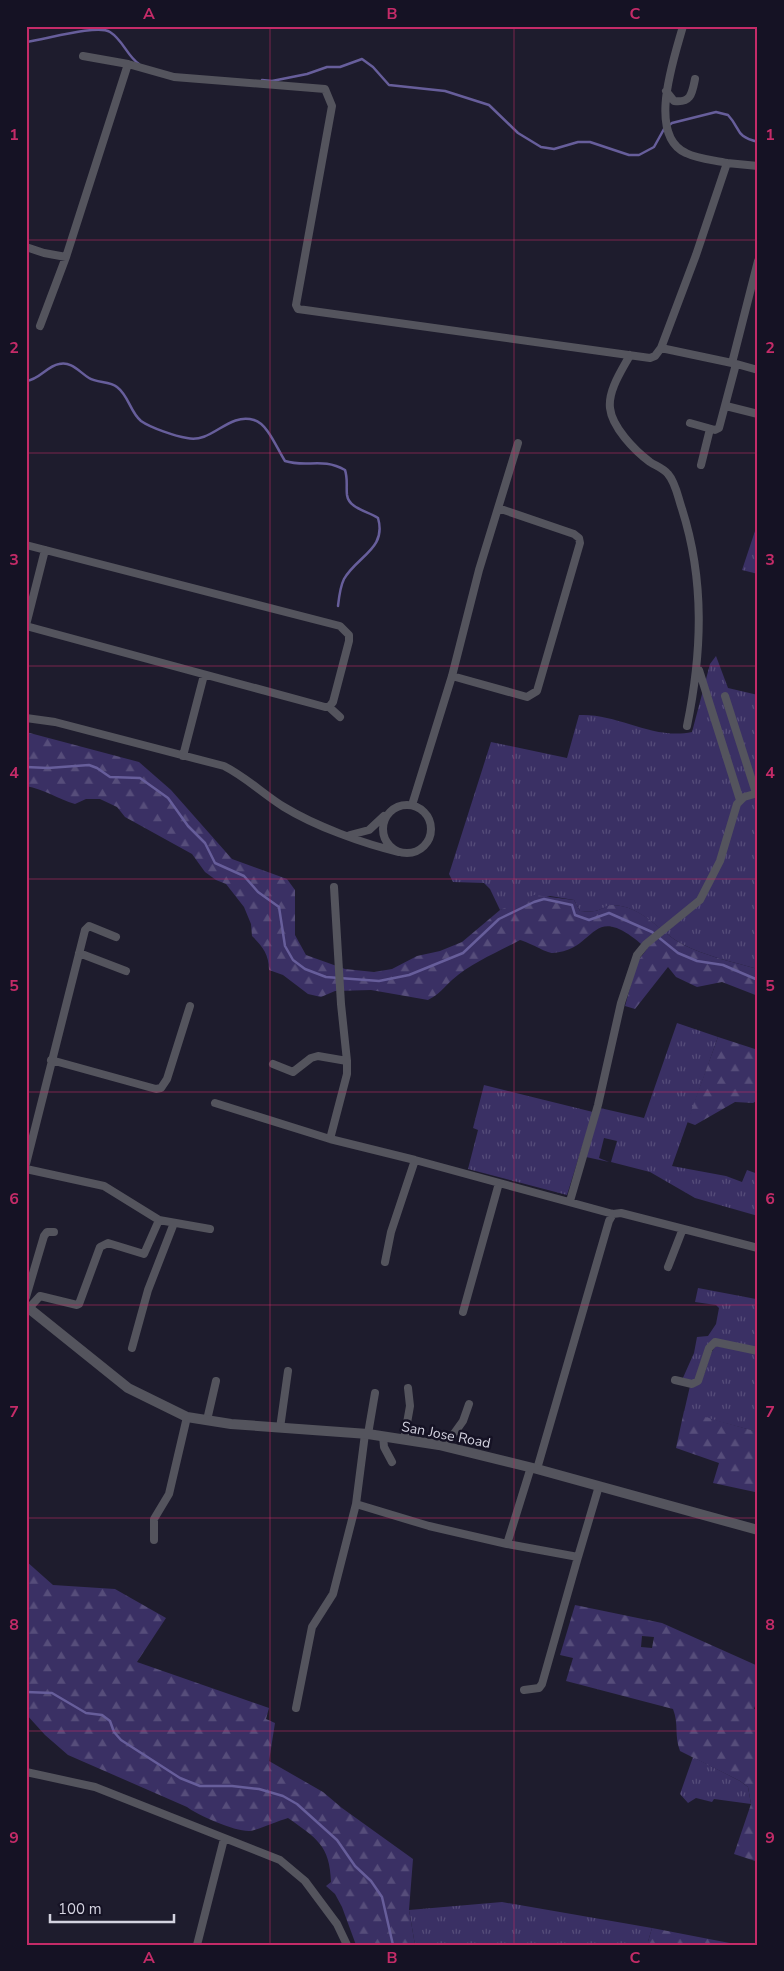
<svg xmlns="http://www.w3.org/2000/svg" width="784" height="1971" viewBox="0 0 784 1971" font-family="'Nunito Sans',sans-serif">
<defs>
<pattern id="grass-tufts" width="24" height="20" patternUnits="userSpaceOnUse" patternTransform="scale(1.25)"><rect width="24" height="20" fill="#3a3064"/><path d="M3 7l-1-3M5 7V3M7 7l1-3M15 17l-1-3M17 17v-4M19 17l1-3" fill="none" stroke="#564d7a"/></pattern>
<pattern id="forest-firs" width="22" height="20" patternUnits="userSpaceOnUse" patternTransform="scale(1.25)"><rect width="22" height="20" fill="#3a3064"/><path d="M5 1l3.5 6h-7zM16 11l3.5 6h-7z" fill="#564d7a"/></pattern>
</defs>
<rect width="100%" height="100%" fill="#1e1c2d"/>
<path fill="url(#grass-tufts)" d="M758,522V574L742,570Z
M716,656L728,688L758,695V969C733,962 705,956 682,944C659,931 641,906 613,905C607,905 601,910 595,911C590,912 584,911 580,911L574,900L550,896L500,910L490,889L484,883L453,882L449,874L491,742L567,758L579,715C618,713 652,740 692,732L710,664Z
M677,1023L718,1037L672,1166L726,1176L742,1182L747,1170L758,1174V1216L695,1198L650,1172L611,1162L617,1141L604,1138L599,1158L609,1162L586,1157L600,1108L644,1118Z
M484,1085L593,1112L567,1195L468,1169L478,1130L473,1128Z
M698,1288L756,1299L758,1292V1349L716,1340L696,1381L682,1380L694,1353L697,1337L708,1336L716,1324L719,1308L716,1305L695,1302Z
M716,1346L758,1353V1432L684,1412L690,1386C711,1380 703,1360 716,1346Z
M693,1757L740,1781L748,1787L751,1804L714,1799L712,1802L696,1798L688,1803L680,1794Z
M502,1902L652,1928L647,1945H415L409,1910Z"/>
<path fill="url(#forest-firs)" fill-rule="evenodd" d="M26,732L139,762L171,790L232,859L287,879L295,890V935L306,955L345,969L374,972L392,969L417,956L440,951L462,942L500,910L534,895L574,900L580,911C585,911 590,912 595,911C601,910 607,904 613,905C642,906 659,931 682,944C705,956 733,962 758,969V996L722,982L697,987L676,977L668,967L635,1009L625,1006L637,962L647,949C589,897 599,950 553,953C546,953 529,942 520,940C498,952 471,963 452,980C442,989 441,993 428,1000L371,990L335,991L321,997L308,994L283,975L269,970C269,954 262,946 252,936L251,924L244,907L226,884L216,880L205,872L192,854L125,817L117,807L100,799H86L75,804C58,799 44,789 26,786Z
M718,1037L758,1050V1100L753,1103L735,1102L695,1125L687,1122Z
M684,1411L758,1432V1485L755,1492L713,1483L719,1463L676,1448Z
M26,1561L53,1585L115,1589L166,1618L137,1662L269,1708L266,1719L275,1723L269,1761L323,1792L342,1808L413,1859L409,1910L415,1945H356L342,1907L335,1894L326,1886L331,1882C330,1845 316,1838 288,1818C278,1821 257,1830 250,1831C236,1832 197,1815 187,1807L68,1755L45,1735L26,1714Z
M575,1605L662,1623L758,1666V1697L754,1709L758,1710V1862L734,1854L751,1804L748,1787L740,1781L680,1751C674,1735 679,1724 673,1709L566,1681L573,1658L560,1655ZM642,1636L654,1637L652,1648L641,1647Z
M652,1928L740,1945H647Z"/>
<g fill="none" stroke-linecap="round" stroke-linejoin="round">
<path stroke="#675e9b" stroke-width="2.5" d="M26,42C44,40 97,24 110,32C123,40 127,56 139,64
M262,80L272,81L307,74L327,67H340L362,59L373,67L389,85L445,91L489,105L518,133L541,147L554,149L578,142H590L629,155H639L654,147L664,129L672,123L716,112L728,115C742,130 734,136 758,142
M26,381C39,380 47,366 59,364C72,361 79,372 89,378C97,383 110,381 117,387C129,396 130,412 141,421C151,428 175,436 187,438C212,444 228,412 254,420C268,424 277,449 285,461C307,468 322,457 345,470C348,479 346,486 347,495C349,509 368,511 378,518C387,549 357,556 344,579C340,587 339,597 338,606
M26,767L48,768L89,765L97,768L110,777L140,778L168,798L188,826L205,843L215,863L244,876L258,892L279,907L285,946L293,960L305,969L326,977L379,981L409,975L463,953L499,919L534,902L544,899L572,905L575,915L589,920L609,913L652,932L678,953L697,961L723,965L758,980
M26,1692L52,1693L86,1713L102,1715L110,1721L114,1732L121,1740L180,1778L200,1786H232L259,1789L283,1796L297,1804L337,1840L355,1866L371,1881L382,1897L393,1945"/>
<path stroke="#54545d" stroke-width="8" d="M683,26C675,56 646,135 686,153C698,159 714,160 727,163
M83,56L128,64
M666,91L674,101C691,103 692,94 695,79
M26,247L44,253L66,257L128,64L174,77L325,89L332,106L296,305L298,309L650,358L655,356L661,348L696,255L727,163L758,166
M40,326L66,257
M661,348L732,363L758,261
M630,355C622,370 608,390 610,408C612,427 634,450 650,462C656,466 663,468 668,474C676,483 678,498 682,509C705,581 702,653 687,726
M733,363L758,370
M726,406L758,414
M690,423L715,430L719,428L736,364
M701,465L710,429
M26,545L340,626L349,635V641L333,702L329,707H325L26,626
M26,625L45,550
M699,670L740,800
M452,676L527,697L537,691L580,543L579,538L574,534L498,508
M725,696L756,793
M329,707L340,717
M26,718L55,722L224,766C246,777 263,794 284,807C315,826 364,844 399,852
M183,756L204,675
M383 829a24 24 0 1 1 48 0a24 24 0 1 1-48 0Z
M412,805L452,676L479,570L518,443
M350,835L369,830L384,816
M334,887L341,1004L347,1061V1074L330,1139L415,1160L613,1214L621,1213L758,1248
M79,953L126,971
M51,1060L156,1089L161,1088L167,1079L190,1006
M273,1064L293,1072L311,1058L318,1056L347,1061
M215,1103L330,1139
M26,1164L85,930L89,926L116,937
M26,1169L104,1186L159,1220L210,1229
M570,1201L598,1105L621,1003L637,955L646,944L700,900L720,861L737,804L744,797L758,793
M385,1262L391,1232L415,1160
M668,1267L682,1231
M26,1297L44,1236L47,1232H54
M30,1307L40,1296L77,1305L79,1304L100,1247L108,1243L144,1254L159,1220
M463,1312L499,1183
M132,1348L148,1290L174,1223
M675,1380L692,1384L698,1381L709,1348L715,1342L758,1351
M207,1420L216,1381
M280,1428L288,1371
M368,1434L375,1393
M383,1436L384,1447L392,1462
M404,1440L410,1406L408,1388
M445,1446L463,1421L469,1404
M537,1469L609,1221L613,1214
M356,1504L429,1526L507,1544L578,1557L599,1486
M154,1540V1519L169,1494L187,1417
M507,1544L531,1467
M524,1690L539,1688L542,1684L578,1557
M296,1708L312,1627L333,1594L356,1504L365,1434
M26,1772L95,1787L280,1860L305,1881L337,1924L347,1945
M197,1945L224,1839"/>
<path stroke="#54545d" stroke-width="10" d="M26,1306L128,1388L187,1417L231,1424L368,1434L439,1445L537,1469L758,1530"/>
</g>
<path fill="none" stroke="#c42b68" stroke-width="1" stroke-opacity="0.55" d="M270,26V1945M514,26V1945M26,240H758M26,453H758M26,666H758M26,879H758M26,1092H758M26,1305H758M26,1518H758M26,1731H758"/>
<g text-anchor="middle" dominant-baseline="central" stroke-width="5" stroke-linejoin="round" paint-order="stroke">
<g font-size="14" fill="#d4d3e0" stroke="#151224">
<text transform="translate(446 1435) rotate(11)">San Jose Road</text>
</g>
</g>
<rect width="784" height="1971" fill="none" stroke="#151224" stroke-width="55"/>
<path d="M50 1914v8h124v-8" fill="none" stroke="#d4d3e0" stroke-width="2.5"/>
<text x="58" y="1914" font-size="15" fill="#d4d3e0" stroke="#151224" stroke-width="4" paint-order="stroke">100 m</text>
<rect x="28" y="28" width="728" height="1916" fill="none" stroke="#c42b68" stroke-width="2"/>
<g font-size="16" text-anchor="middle" font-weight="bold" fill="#c42b68">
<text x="149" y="19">A</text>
<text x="392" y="19">B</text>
<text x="635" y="19">C</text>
<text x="14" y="140">1</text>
<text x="770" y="140">1</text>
<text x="14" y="353">2</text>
<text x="770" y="353">2</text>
<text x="14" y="565">3</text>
<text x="770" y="565">3</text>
<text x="14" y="778">4</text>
<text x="770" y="778">4</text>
<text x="14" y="991">5</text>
<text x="770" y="991">5</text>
<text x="14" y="1204">6</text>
<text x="770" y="1204">6</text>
<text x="14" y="1417">7</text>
<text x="770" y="1417">7</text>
<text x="14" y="1630">8</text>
<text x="770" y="1630">8</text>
<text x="14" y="1843">9</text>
<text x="770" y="1843">9</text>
<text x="149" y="1963">A</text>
<text x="392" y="1963">B</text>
<text x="635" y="1963">C</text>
</g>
</svg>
